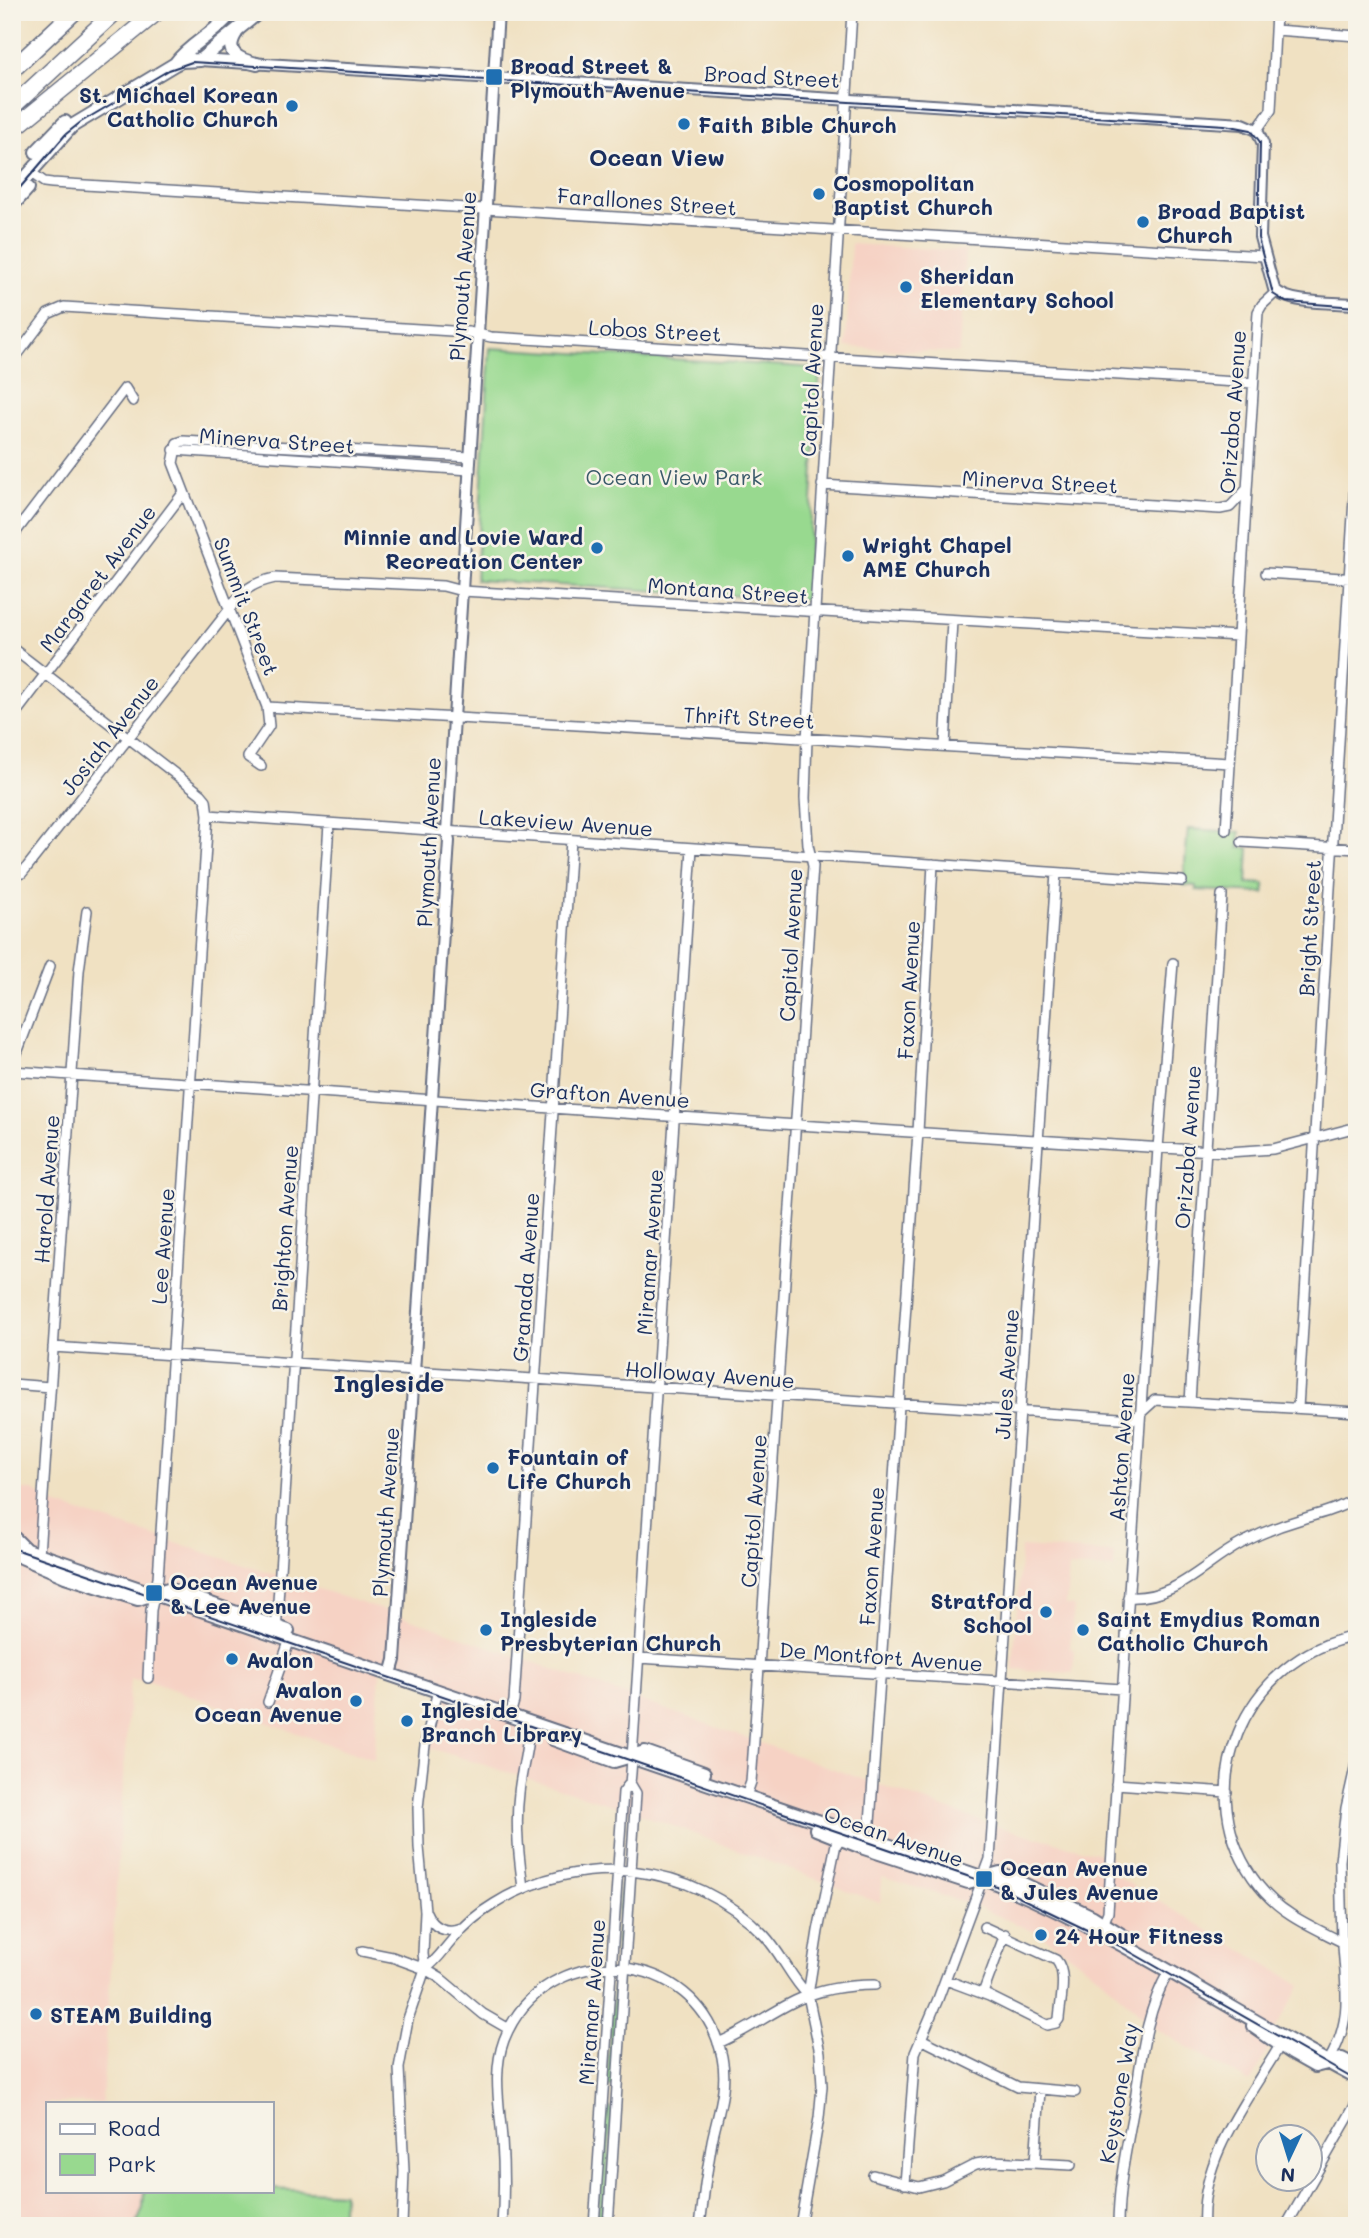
<svg xmlns="http://www.w3.org/2000/svg" width="1369" height="2238" viewBox="0 0 1369 2238" font-family="Mali,sans-serif">
<rect width="100%" height="100%" fill="#f7f3e8"/>
<filter id="ink" filterUnits="userSpaceOnUse"><feTurbulence type="fractalNoise" baseFrequency=".0143" numOctaves="2"/><feDisplacementMap in="SourceGraphic" scale="14" xChannelSelector="R" yChannelSelector="G"/><feConvolveMatrix kernelMatrix="1 2 1 2 8 2 1 2 1" color-interpolation-filters="sRGB"/></filter>
<filter id="wash" filterUnits="userSpaceOnUse"><feTurbulence type="fractalNoise" baseFrequency=".00686" numOctaves="4" result="noise"/><feDisplacementMap in="SourceGraphic" scale="28" xChannelSelector="R" yChannelSelector="G"/><feGaussianBlur stdDeviation="1.57" result="paint"/><feColorMatrix in="noise" values="0 0 0 0 0 0 0 0 0 0 0 0 0 0 0 0 0 1.4 0 .05"/><feComposite in="paint" operator="in"/></filter>
<g filter="url(#wash)">
<rect width="100%" height="100%" fill="#f0e1c2"/>
<path fill="#f6d2c4" d="M851,244L965,251L959,353L846,347Z
M12,1490H34L49,1502L411,1619L992,1825L1111,1857V1873L1301,1985L1267,2043L1268,2050L1250,2083L1156,2029L1099,1976L1042,1935L973,1905L882,1877L880,1903L635,1812L430,1748L444,1680L381,1658L374,1760L149,1681L130,1679L102,2103H47V2191H271V2188L344,2192L342,2226H12Z
M1021,1547L1115,1553L1114,1569L1069,1567L1066,1605L1074,1606L1070,1648L1074,1649L1073,1673L1013,1669Z"/>
<path fill="#98d98f" stroke="#5a8476" stroke-width="2" d="M490,348L820,368L806,600L476,580Z
M1188,829L1240,832L1239,848H1249L1247,883L1265,884L1264,893L1196,890V886L1183,885Z
M624,1883L627,1886L622,1954L619,1957L616,1955L620,1885Z
M617,1976L620,1979L613,2084L610,2087L607,2084L614,1979Z
M609,2108L612,2110L604,2215L602,2218L598,2216L605,2110Z
M271,2189L343,2193L341,2226H136L143,2208L144,2191H271Z"/>
</g>
<g filter="url(#ink)">
<g fill="none" stroke-linecap="round" stroke-linejoin="round">
<g stroke="#666d81" stroke-width="12">
<path id="minor" d="M1275,30L1357,36
M1257,130L1271,110L1276,12
M30,172L44,182L52,183L1264,256
M12,362L48,314L64,307L468,332L491,337L1253,383
M174,450L470,470
M822,485L1220,509L1230,507L1246,490
M12,537L125,388L133,401
M1266,573L1357,579
M12,648L201,794L206,800L208,815L1182,881
M267,707L1230,763
M12,718L184,492
M945,746L952,621
M261,766L248,757L269,726L267,707L173,463L177,443L183,441L470,457
M1226,830L1258,312L1262,305L1276,292
M1242,842L1357,849
M12,875L22,873L27,867L229,610C242,590 252,583 275,578L443,586L462,591L1238,636
M12,1066L50,966
M12,1071L782,1124L1228,1152L1273,1149L1357,1127
M53,1347L1134,1419L1155,1400L1357,1412
M12,1384L50,1387
M1190,1402L1222,895
M1298,1408L1357,450
M39,1554L79,971L87,911
M1128,1597C1176,1600 1202,1564 1242,1543C1261,1533 1281,1525 1302,1519C1321,1513 1340,1509 1357,1497
M276,1632L329,824
M639,1658L1122,1689
M148,1678L151,1610L158,1578L208,815
M268,1702L290,1639
M510,1715L514,1701L571,840
M1116,1784L1227,1792
M746,1796L751,1782L754,1741L813,866L808,845L805,798L807,739L852,12
M523,1888C519,1857 515,1825 519,1793C521,1769 530,1746 528,1722
M426,1912C433,1928 445,1934 462,1928
M1102,1927L1108,1912L1158,1148L1173,963
M1343,1940L1349,1942L1351,1948H1346L1342,1942L1340,1861L1346,1808L1357,1759
M1342,1942C1311,1926 1281,1914 1259,1886C1185,1793 1244,1656 1357,1636
M362,1951L392,1957L425,1969L440,1978L483,2014L509,2029
M425,1969C437,1961 444,1949 454,1938C465,1925 479,1913 494,1904C580,1850 693,1861 764,1935C781,1953 791,1978 808,1995
M946,1980L989,1996L1047,2025L1056,2023L1059,2019C1060,2002 1068,1973 1056,1960L984,1927
M983,1993L1005,1934
M921,2039L1018,2087L1075,2092
M718,2043C745,2032 768,2014 795,2001C820,1989 846,1985 875,1985
M1328,2062C1353,2021 1346,1991 1343,1946
M1035,2163L1040,2090
M873,2175L919,2187L943,2181L976,2164L993,2161L1071,2165
M905,2184L915,2053L938,1999L990,1859L1056,873
M402,2226L404,2171L399,2068L408,2019L425,1969L423,1954L425,1911L419,1847L418,1808L425,1745L438,1690
M502,2226C504,2198 504,2169 502,2140C500,2107 492,2072 504,2040C545,1935 699,1946 722,2057C728,2087 718,2113 712,2141C707,2169 703,2197 700,2226
M594,2226L623,1792L630,1783L631,1773L692,848
M608,2226L636,1793L630,1783
M800,2226L819,2118L822,2086L820,2053L808,1995L818,1931L836,1844L870,1823L918,1132L933,864
M1118,2226C1118,2188 1126,2150 1133,2112C1141,2064 1144,2014 1169,1971
M1204,2226C1199,2158 1250,2097 1282,2042
M1286,2226L1357,2102"/>
</g>
<g stroke="#666d81" stroke-width="14">
<path id="tertiary" d="M200,60L1243,124L1257,130L1263,144L1260,237L1274,289C1288,305 1336,302 1357,304
M391,1674L395,1660L449,841L447,831L498,12"/>
</g>
<g stroke="#666d81" stroke-width="16">
<path id="secondary" d="M236,33C223,53 239,60 257,64
M175,64C190,43 216,34 231,12
M36,152L65,122
M12,193L72,126L175,64L182,61L200,60L259,12
M12,206L28,188
M12,1536L26,1550
M12,1551L26,1550L984,1878C1115,1931 1232,2012 1357,2078
M12,1553L65,1576L138,1599L168,1589L288,1631
M553,1739L614,1761L645,1752L704,1773
M816,1829L864,1848L968,1882L1000,1873L1093,1917L1128,1939
M1253,2026L1292,2053L1315,2066L1342,2059L1357,2067"/>
</g>
<g stroke="#666d81" stroke-width="19">
<path id="motorway" d="M12,70L74,12
M12,107L115,12
M12,130L157,12"/>
</g>
<use href="#minor" stroke="#fff" stroke-width="9"/>
<use href="#tertiary" stroke="#fff" stroke-width="10"/>
<use href="#secondary" stroke="#fff" stroke-width="12"/>
<use href="#motorway" stroke="#fff" stroke-width="16"/>
<path stroke="#1b2f5e" stroke-width="2" d="M12,197L66,134L81,122L169,70L192,62L1225,125L1251,130L1260,142L1258,238L1273,294L1286,302L1357,307
M12,1548L996,1886L1120,1946L1357,2081"/>
<path stroke="#1b2f5e" stroke-width="2.5" stroke-dasharray="10 5" stroke-linecap="butt" d="M12,19L20,12"/>
</g>
</g>
<g fill="#1f6fb2" stroke="#f7f3e8" stroke-width="2.5">
<rect x="485" y="68" width="18" height="18" rx="3.5"/>
<circle cx="292" cy="106" r="7"/>
<circle cx="684" cy="124" r="7"/>
<circle cx="819" cy="194" r="7"/>
<circle cx="1143" cy="222" r="7"/>
<circle cx="906" cy="287" r="7"/>
<circle cx="597" cy="548" r="7"/>
<circle cx="848" cy="556" r="7"/>
<circle cx="493" cy="1468" r="7"/>
<rect x="145" y="1584" width="18" height="18" rx="3.5"/>
<circle cx="1046" cy="1612" r="7"/>
<circle cx="486" cy="1630" r="7"/>
<circle cx="1083" cy="1630" r="7"/>
<circle cx="232" cy="1659" r="7"/>
<circle cx="356" cy="1701" r="7"/>
<circle cx="407" cy="1721" r="7"/>
<rect x="975" y="1870" width="18" height="18" rx="3.5"/>
<circle cx="1041" cy="1935" r="7"/>
<circle cx="36" cy="2014" r="7"/>
</g>
<g text-anchor="middle" dominant-baseline="central" stroke-width="5" stroke-linejoin="round" paint-order="stroke">
<g font-size="21" font-weight="bold" fill="#1b2f5e" stroke="#f7f3e8" text-anchor="start">
<text x="510" y="65">Broad Street &amp;<tspan x="510" dy="24">Plymouth Avenue</tspan></text>
<text x="278" y="94" text-anchor="end">St. Michael Korean<tspan x="278" dy="24">Catholic Church</tspan></text>
<text x="698" y="124">Faith Bible Church</text>
<text x="833" y="182">Cosmopolitan<tspan x="833" dy="24">Baptist Church</tspan></text>
<text x="1157" y="210">Broad Baptist<tspan x="1157" dy="24">Church</tspan></text>
<text x="920" y="275">Sheridan<tspan x="920" dy="24">Elementary School</tspan></text>
<text x="583" y="536" text-anchor="end">Minnie and Lovie Ward<tspan x="583" dy="24">Recreation Center</tspan></text>
<text x="862" y="544">Wright Chapel<tspan x="862" dy="24">AME Church</tspan></text>
<text x="507" y="1456">Fountain of<tspan x="507" dy="24">Life Church</tspan></text>
<text x="170" y="1581">Ocean Avenue<tspan x="170" dy="24">&amp; Lee Avenue</tspan></text>
<text x="1032" y="1600" text-anchor="end">Stratford<tspan x="1032" dy="24">School</tspan></text>
<text x="500" y="1618">Ingleside<tspan x="500" dy="24">Presbyterian Church</tspan></text>
<text x="1097" y="1618">Saint Emydius Roman<tspan x="1097" dy="24">Catholic Church</tspan></text>
<text x="246" y="1659">Avalon</text>
<text x="342" y="1689" text-anchor="end">Avalon<tspan x="342" dy="24">Ocean Avenue</tspan></text>
<text x="421" y="1709">Ingleside<tspan x="421" dy="24">Branch Library</tspan></text>
<text x="1000" y="1867">Ocean Avenue<tspan x="1000" dy="24">&amp; Jules Avenue</tspan></text>
<text x="1055" y="1935">24 Hour Fitness</text>
<text x="50" y="2014">STEAM Building</text>
</g>
<g font-size="21" fill="#1b2f5e" stroke="#f7f3e8">
<text transform="translate(772 76) rotate(3)">Broad Street</text>
<text transform="translate(647 201) rotate(4)">Farallones Street</text>
<text transform="translate(462 276) rotate(-86)">Plymouth Avenue</text>
<text transform="translate(655 330) rotate(3)">Lobos Street</text>
<text transform="translate(811 380) rotate(-87)">Capitol Avenue</text>
<text transform="translate(1232 412) rotate(-86)">Orizaba Avenue</text>
<text transform="translate(277 440) rotate(4)">Minerva Street</text>
<text transform="translate(1040 481) rotate(3)">Minerva Street</text>
<text transform="translate(97 578) rotate(-53)">Margaret Avenue</text>
<text transform="translate(728 590) rotate(4)">Montana Street</text>
<text transform="translate(247 606) rotate(69)">Summit Street</text>
<text transform="translate(749 717) rotate(3)">Thrift Street</text>
<text transform="translate(109 735) rotate(-52)">Josiah Avenue</text>
<text transform="translate(566 822) rotate(4)">Lakeview Avenue</text>
<text transform="translate(428 842) rotate(-87)">Plymouth Avenue</text>
<text transform="translate(1309 928) rotate(-87)">Bright Street</text>
<text transform="translate(790 945) rotate(-87)">Capitol Avenue</text>
<text transform="translate(908 990) rotate(-87)">Faxon Avenue</text>
<text transform="translate(610 1094) rotate(4)">Grafton Avenue</text>
<text transform="translate(1187 1147) rotate(-86)">Orizaba Avenue</text>
<text transform="translate(46 1189) rotate(-86)">Harold Avenue</text>
<text transform="translate(284 1228) rotate(-86)">Brighton Avenue</text>
<text transform="translate(162 1246) rotate(-86)">Lee Avenue</text>
<text transform="translate(649 1252) rotate(-86)">Miramar Avenue</text>
<text transform="translate(525 1277) rotate(-86)">Granada Avenue</text>
<text transform="translate(710 1374) rotate(4)">Holloway Avenue</text>
<text transform="translate(1006 1374) rotate(-86)">Jules Avenue</text>
<text transform="translate(1121 1447) rotate(-86)">Ashton Avenue</text>
<text transform="translate(753 1511) rotate(-86)">Capitol Avenue</text>
<text transform="translate(385 1512) rotate(-86)">Plymouth Avenue</text>
<text transform="translate(871 1556) rotate(-86)">Faxon Avenue</text>
<text transform="translate(881 1656) rotate(4)">De Montfort Avenue</text>
<text transform="translate(894 1836) rotate(19)">Ocean Avenue</text>
<text transform="translate(591 2002) rotate(-86)">Miramar Avenue</text>
<text transform="translate(1118 2093) rotate(-80)">Keystone Way</text>
</g>
<g font-size="21" fill="#3a5a6a" stroke="#f7f3e8">
<text x="674" y="476">Ocean View Park</text>
</g>
<g font-size="23" font-weight="bold" fill="#1b2f5e" stroke="#f7f3e8">
<text x="657" y="157">Ocean View</text>
</g>
<g font-size="24" font-weight="bold" fill="#1b2f5e" stroke="#f7f3e8">
<text x="389" y="1382">Ingleside</text>
</g>
</g>
<rect width="1369" height="2238" fill="none" stroke="#f7f3e8" stroke-width="42"/>
<rect x="46" y="2102" width="228" height="91" fill="#f7f3e8" stroke="#9fa5b1" stroke-width="2"/>
<rect x="60" y="2124" width="35" height="10" fill="#ffffff" stroke="#9fa5b1" stroke-width="2"/>
<text x="108" y="2136" font-size="21" fill="#1b2f5e">Road</text>
<rect x="60" y="2154" width="35" height="21" fill="#98d98f" stroke="#9fa5b1" stroke-width="2"/>
<text x="108" y="2172" font-size="21" fill="#1b2f5e">Park</text>
<g transform="translate(1289 2158) rotate(184)"><circle r="33" fill="#f7f3e8" stroke="#9fa5b1" stroke-width="2"/>
<path d="M0-5L12 26L0 18L-12 26Z" fill="#1f6fb2"/>
<text y="-10" font-size="19" font-weight="bold" text-anchor="middle" fill="#1b2f5e">N</text>
</g>
</svg>
